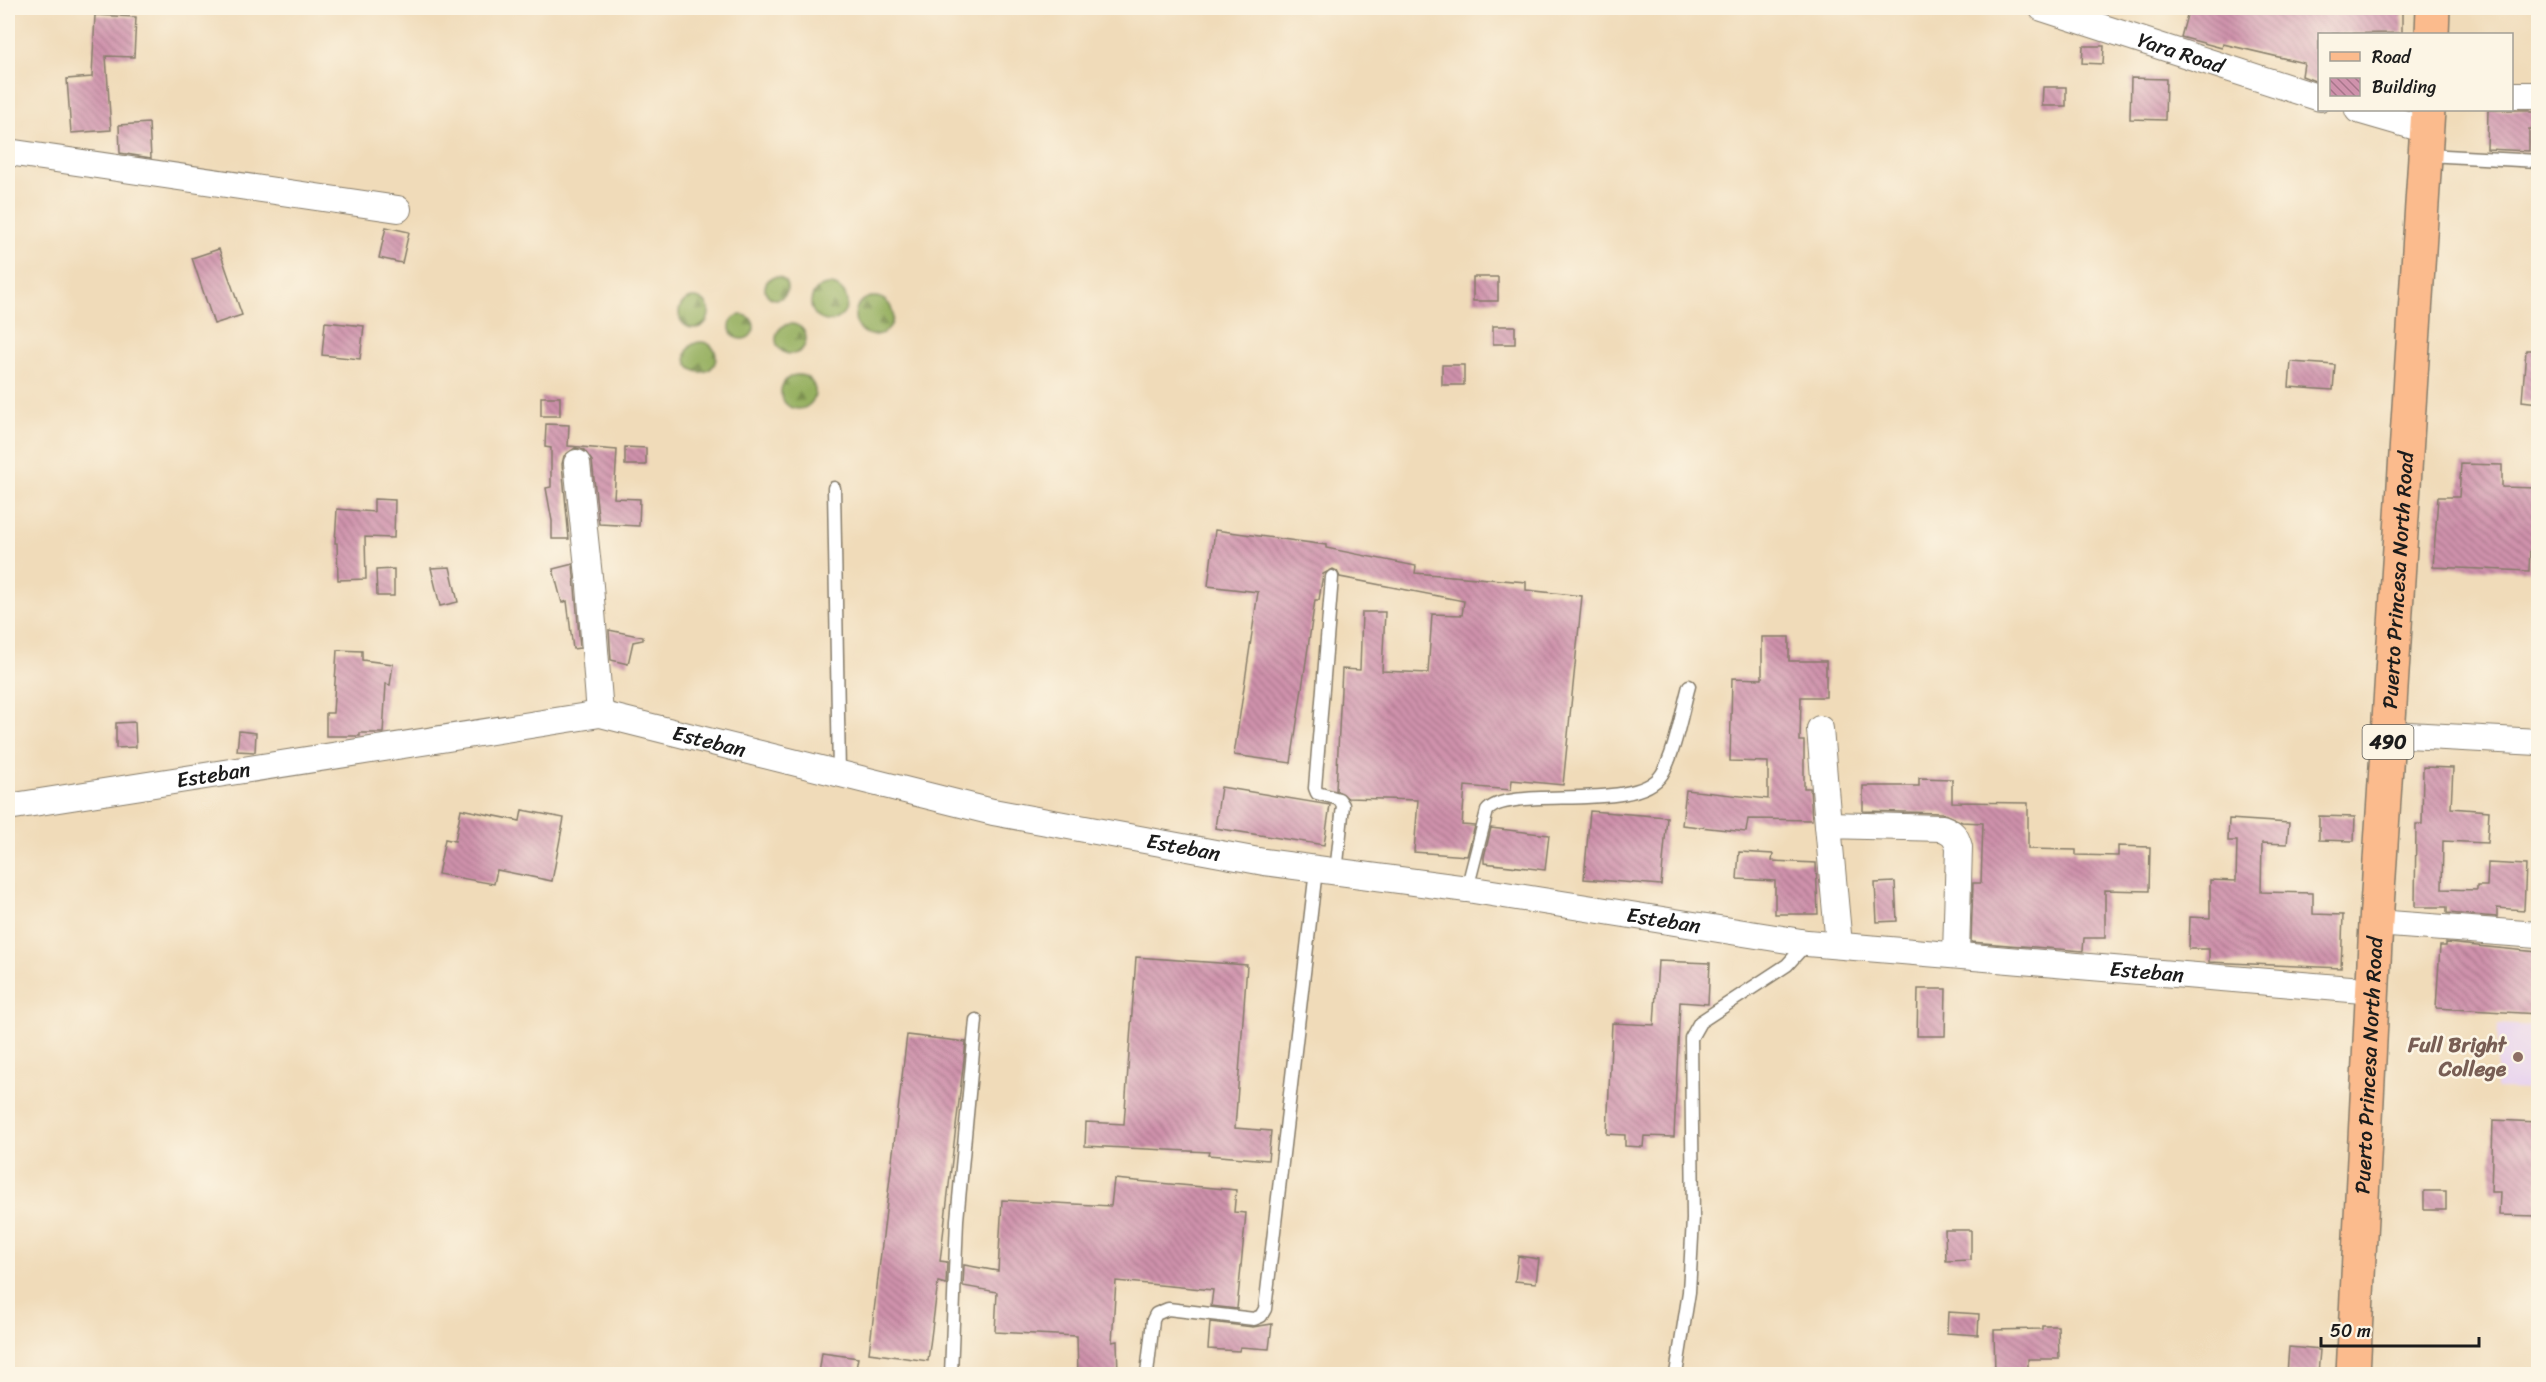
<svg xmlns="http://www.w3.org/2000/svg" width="2546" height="1382" viewBox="0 0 2546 1382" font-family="Sriracha,sans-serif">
<defs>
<pattern id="forest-firs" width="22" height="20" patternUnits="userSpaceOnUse" patternTransform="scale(1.5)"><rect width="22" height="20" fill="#96b061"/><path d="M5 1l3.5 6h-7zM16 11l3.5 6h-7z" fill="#7a8e4f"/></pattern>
<pattern id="building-back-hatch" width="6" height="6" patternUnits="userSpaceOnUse" patternTransform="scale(1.5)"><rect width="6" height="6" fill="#cf92ac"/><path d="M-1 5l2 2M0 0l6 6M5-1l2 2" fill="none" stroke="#a7768b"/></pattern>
</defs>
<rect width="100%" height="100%" fill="#fcf5e5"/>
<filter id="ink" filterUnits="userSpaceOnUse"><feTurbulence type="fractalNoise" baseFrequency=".0167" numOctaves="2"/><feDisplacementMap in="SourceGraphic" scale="12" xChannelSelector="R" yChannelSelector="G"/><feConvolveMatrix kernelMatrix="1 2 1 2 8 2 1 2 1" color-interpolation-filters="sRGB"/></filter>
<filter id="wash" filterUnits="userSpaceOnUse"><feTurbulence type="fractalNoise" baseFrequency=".008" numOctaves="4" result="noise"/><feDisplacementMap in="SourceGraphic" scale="24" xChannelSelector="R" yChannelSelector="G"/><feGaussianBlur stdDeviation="1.35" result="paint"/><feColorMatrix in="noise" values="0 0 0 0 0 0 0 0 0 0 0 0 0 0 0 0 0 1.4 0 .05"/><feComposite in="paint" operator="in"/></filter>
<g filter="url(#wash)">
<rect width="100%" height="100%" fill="#f0dbb9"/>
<path fill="#e7d2ef" d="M2498,1024L2538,1026V1090L2496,1089Z"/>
<path fill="url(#forest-firs)" stroke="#59663e" stroke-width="1.5" d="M765 288a11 11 0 1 1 22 0a11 11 0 1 1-22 0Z
M811 303a18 18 0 1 1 36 0a18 18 0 1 1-36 0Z
M855 316a19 19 0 1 1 38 0a19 19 0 1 1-38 0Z
M679 313a15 15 0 1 1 30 0a15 15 0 1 1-30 0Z
M730 327a12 12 0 1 1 24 0a12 12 0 1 1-24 0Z
M776 339a15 15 0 1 1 30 0a15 15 0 1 1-30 0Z
M686 357a15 15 0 1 1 30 0a15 15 0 1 1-30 0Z
M781 392a17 17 0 1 1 34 0a17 17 0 1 1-34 0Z"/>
<g id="blocks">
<path fill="url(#building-back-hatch)" d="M2189,8H2402V33L2319,34V81H2315L2302,76L2304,63L2223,44L2222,48L2181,37Z
M95,15L136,17L134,57L106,56L111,130L71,133L67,79L92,77Z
M2083,46H2104L2103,64L2082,63Z
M2131,78L2166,79L2165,120L2130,119Z
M2043,87H2066V106H2042Z
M2488,110H2530V112H2538V129H2529V151L2487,149Z
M149,123L151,158L120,153L119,125Z
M386,227L409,232L402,263L379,258Z
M219,249L242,315L214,324L192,258Z
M1473,277H1498V301H1473Z
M325,322L364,326L360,359L322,355Z
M1493,326H1515V344H1493Z
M2526,350H2538V403L2522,401Z
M2291,362L2335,365L2333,390L2289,387Z
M1442,365H1464V385H1442Z
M541,397H560V416H541Z
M546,424L569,425L568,446L617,450L614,498L640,499L639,526L599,524L592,461L584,450L575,448L564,456L562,464L569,539H552V521L546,488L551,487V448L545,447Z
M625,447L646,448V465H625Z
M2461,464L2502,465V487L2538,488V550H2530L2529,571L2433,567L2438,497H2459Z
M374,499L395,500L394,538L365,537L366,579L338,580L337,543H335L337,509L374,512Z
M1215,530L1326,545V548L1416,566L1415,573L1526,582V590L1582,596L1563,785L1512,780L1511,790L1465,786L1462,825L1475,826L1467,856L1414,852L1418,800L1348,798L1336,790L1342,669L1360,670L1362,612H1385L1382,671L1428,673L1432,614L1462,615L1464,601L1340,577L1337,571L1333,569L1323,574L1319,600H1315L1291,763L1234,755L1258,592L1208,586Z
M573,564L580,648L573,649L567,601L562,603L553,569Z
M450,567L458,602L440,606L431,568Z
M394,569V596H377L376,570Z
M609,630L643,637V640L633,642L628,664L611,660Z
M1762,637H1789V661H1826V697H1801L1800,741H1804V788H1810L1812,820L1748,819L1746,832L1682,825L1686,790L1768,799V762L1730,761L1732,678L1762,679Z
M337,650L362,651V660L393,664L390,685L386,684L383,733H360V736H326V713H333Z
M135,722L136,747L116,748V723Z
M239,731L256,733L255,752L237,751Z
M2423,767L2453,768L2451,808L2489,811L2487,843L2443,841L2442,889L2477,890V886H2487L2488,863L2526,865L2524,910L2497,908V917L2447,913V907H2415L2416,824H2422Z
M1919,778L1952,779V802L2028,803V849L2076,850V855L2118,856V846L2150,847L2149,891L2105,890V938H2084L2083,951L1971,942L1973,883H1981L1983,823L1962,822L1942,813L1863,811V786H1919Z
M1221,787L1330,805L1324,845L1215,828Z
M461,809L520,821L522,810L564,818L552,881L497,870L494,884L438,874L445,839L455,841Z
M1590,811L1667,817L1661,885L1584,879Z
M2319,816L2355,817L2354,841L2319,840Z
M2229,819L2289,823L2287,844L2262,843L2261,892L2313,893V914L2343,915L2341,968L2209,962V949H2189L2190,917L2210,918V880L2236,881L2237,841H2228Z
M1491,828L1549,835L1545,870L1484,863V857Z
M1739,852L1773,854L1772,861L1816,863L1818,914H1775V881L1737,879Z
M1895,882L1897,921L1877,922L1875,883Z
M2446,943L2538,952V1014L2436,1008L2440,946H2446Z
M1136,957L1247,965L1235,1128L1271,1131L1268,1160L1208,1155L1209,1152L1085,1146L1086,1122L1124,1124Z
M1658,961L1710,963L1708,1004L1680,1002L1674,1137L1644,1136L1643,1147L1625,1146V1135L1607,1134L1612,1023L1654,1025Z
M1918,989H1946L1945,1036H1917Z
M907,1035L966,1042L940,1261L947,1262L946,1284L938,1282L928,1361L869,1353Z
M2493,1120L2538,1122V1216L2499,1215L2500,1192H2491Z
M1114,1179L1236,1190L1234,1212L1246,1213L1237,1309L1211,1306L1213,1290L1116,1281L1112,1342L1117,1341L1118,1374H1078L1077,1336L995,1332L997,1292L963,1286L964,1265L998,1271L1002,1200L1111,1206Z
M2424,1191H2446V1210H2424Z
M1945,1230H1971V1260L1946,1261Z
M1518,1256L1539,1259L1536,1283L1515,1281Z
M1948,1312L1979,1314L1978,1335L1947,1333Z
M1210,1322L1253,1327L1272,1324L1269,1349L1240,1347L1239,1351L1208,1349Z
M2042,1326H2058L2059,1359H2028V1374H1995L1994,1330L2042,1329Z
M2289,1347L2320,1350L2318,1374H2287Z
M822,1353L858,1358L855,1374H819Z"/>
</g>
</g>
<g filter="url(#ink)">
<use href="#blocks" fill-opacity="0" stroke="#867c6a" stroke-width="1.5"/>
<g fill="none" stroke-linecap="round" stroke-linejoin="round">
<g stroke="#867c6a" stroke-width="15">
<path id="lane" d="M2427,155L2538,161
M834,488L839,774
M1332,577L1315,788L1317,793L1339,799L1343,805L1336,873
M1467,889L1487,811C1508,784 1637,814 1662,774C1675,753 1682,711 1689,686
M951,1374L957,1220L976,1020
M1147,1374L1153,1320L1156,1314L1168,1309L1254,1319L1261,1316L1265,1309L1316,870
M1676,1374L1689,1292L1693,1219L1691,1038L1700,1022L1787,965L1806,944"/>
</g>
<g stroke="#867c6a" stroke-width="28">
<g id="street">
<path id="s1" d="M2042,8L2320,98"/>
<path d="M2512,95H2538"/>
<path d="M2358,110L2427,130"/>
<path d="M8,152L398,209"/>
<path d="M577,463L590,586L600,714"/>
<path d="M1820,729L1828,825"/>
<path d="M2389,734L2538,742"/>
<path id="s2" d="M8,807L600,714L993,812L1264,862L1467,889L1807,943L2374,991"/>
<path d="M2376,923L2538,935"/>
<path d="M1839,945L1828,825L1942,828C1953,832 1956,836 1959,847L1956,954"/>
</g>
</g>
<g stroke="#867c6a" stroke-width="36">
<g id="primary">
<path d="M2432,34L2433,8"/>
<path id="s3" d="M2353,1374L2376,923L2428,110"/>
</g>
</g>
<use href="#lane" stroke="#fff" stroke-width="12"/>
<use href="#street" stroke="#fff" stroke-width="26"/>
<use href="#primary" stroke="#fbbb8d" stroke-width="33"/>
</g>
</g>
<circle fill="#8d6e63" stroke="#fcf5e5" stroke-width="2" cx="2518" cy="1057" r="6"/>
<g text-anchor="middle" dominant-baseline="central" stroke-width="5" stroke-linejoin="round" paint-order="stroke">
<rect fill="#fcf5e5" stroke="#5f5d58" stroke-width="1.5" x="2362.5" y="725" width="51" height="34" rx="4.5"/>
<g font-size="20" font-weight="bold" fill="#1c1c1c">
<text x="2388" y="742">490</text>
</g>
<g font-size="21" fill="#1c1c1c" stroke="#fcf5e5">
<text stroke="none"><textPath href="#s1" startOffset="146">Yara Road</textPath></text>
<text stroke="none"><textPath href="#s3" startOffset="795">Puerto Princesa North Road</textPath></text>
<text stroke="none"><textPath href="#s2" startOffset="712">Esteban</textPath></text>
<text stroke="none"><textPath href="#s2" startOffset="208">Esteban</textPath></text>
<text stroke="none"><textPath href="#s2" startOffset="1198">Esteban</textPath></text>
<text stroke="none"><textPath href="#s2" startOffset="1684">Esteban</textPath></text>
<text stroke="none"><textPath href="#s2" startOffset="2170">Esteban</textPath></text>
<text stroke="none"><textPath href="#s3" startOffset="309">Puerto Princesa North Road</textPath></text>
</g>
<g font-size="21" font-weight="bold" fill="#785e54" stroke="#fcf5e5" text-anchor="end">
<text x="2506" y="1045">Full Bright<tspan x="2506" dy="24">College</tspan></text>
</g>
</g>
<rect width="2546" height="1382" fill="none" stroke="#fcf5e5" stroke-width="30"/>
<rect x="2318" y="33" width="195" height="78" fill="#fcf5e5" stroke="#a29e95" stroke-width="1.5"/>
<rect x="2330" y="52" width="30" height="9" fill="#fbbb8d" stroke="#a29e95" stroke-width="1.5"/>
<text x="2372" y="63" font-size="18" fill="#1c1c1c">Road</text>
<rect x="2330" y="78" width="30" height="18" fill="url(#building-back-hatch)" stroke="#a29e95" stroke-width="1.5"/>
<text x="2372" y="93" font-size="18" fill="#1c1c1c">Building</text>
<path d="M2321 1337v9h158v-9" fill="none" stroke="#1c1c1c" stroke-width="3"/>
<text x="2330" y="1337" font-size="18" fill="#1c1c1c" stroke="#fcf5e5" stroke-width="4.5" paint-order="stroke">50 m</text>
</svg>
